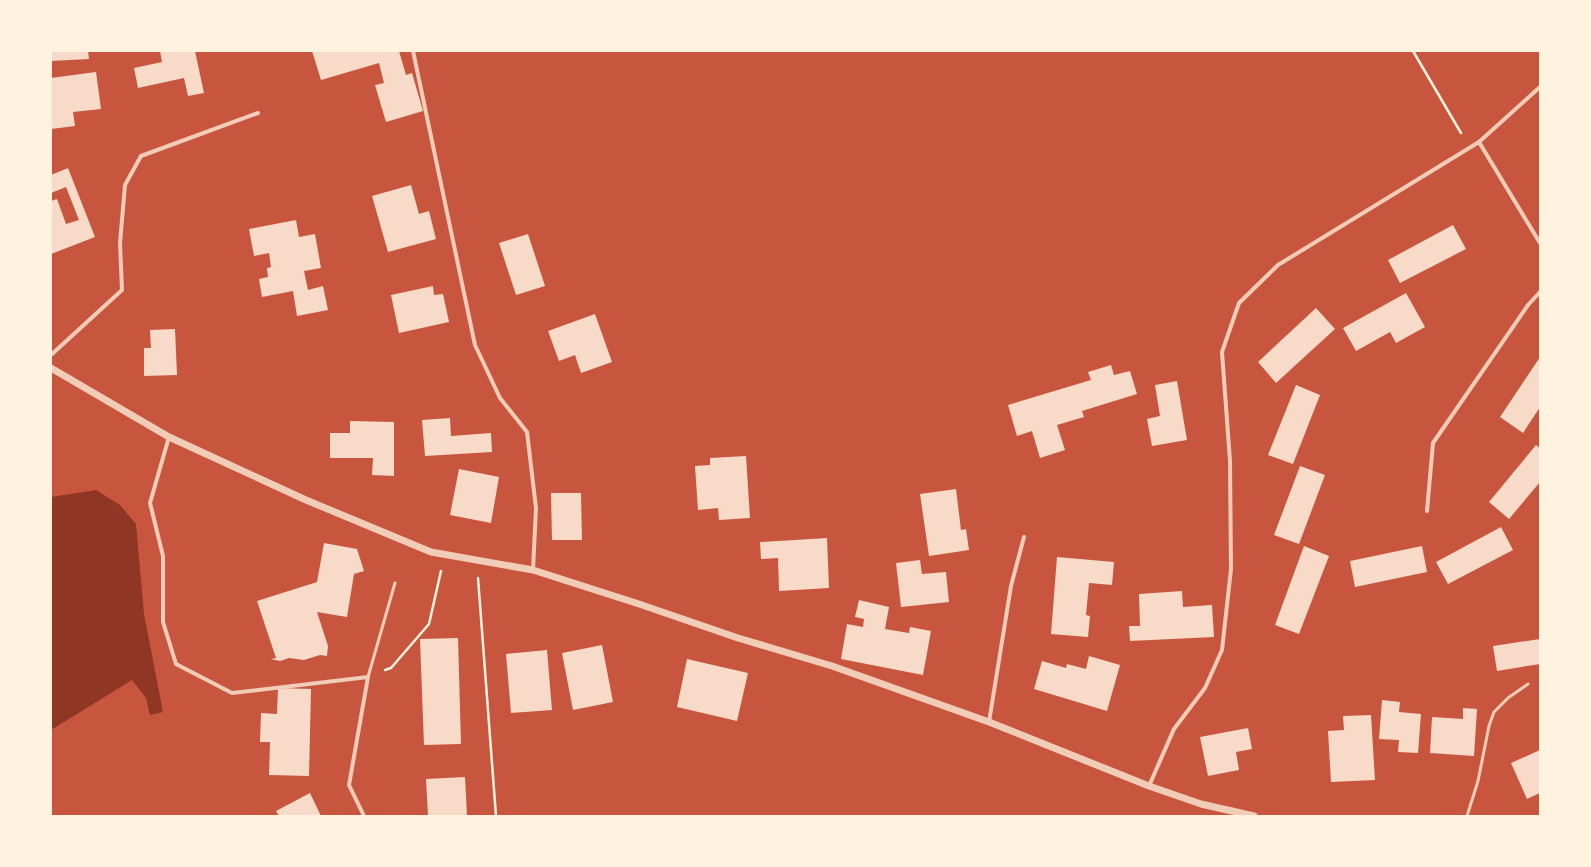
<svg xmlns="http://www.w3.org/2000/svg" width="1591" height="867" viewBox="0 0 1591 867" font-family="Literata,serif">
<rect width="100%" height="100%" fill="#c8553d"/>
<path fill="#8f3625" d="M96,490L120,505L136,524L144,614L163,712L150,715L146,698L132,680L51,730V497Z"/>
<path fill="#f7dbc8" d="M51,51H88L89,59L51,61Z
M160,51H195L204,93L188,96L184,78L138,88L134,68L162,62Z
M312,51H399L406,75L412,73L423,111L386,122L375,85L384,83L379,63L321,80Z
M96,72L101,109L73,112L75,126L51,129V78Z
M68,168L95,237L51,254V201L57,199L66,224L79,220L66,187L51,193V175Z
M411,185L419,214L429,211L436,239L388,252L372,196Z
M296,220L299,237L315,234L321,268L304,271L308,290L323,286L328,310L297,316L293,291L262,297L259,279L268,277L267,268L271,267L269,253L254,256L249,229Z
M1453,225L1466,249L1400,283L1388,260Z
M528,234L545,286L516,295L499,243Z
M433,286L434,295L443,294L449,322L399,333L391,295Z
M1406,293L1425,327L1396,343L1390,332L1356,351L1343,328Z
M1316,308L1335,329L1276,383L1258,362Z
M595,314L612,362L581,373L575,355L559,361L548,331Z
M175,329L177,375L144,376V348H151L150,330Z
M1540,357V407L1523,433L1500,417Z
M1111,365L1114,375L1130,371L1137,394L1082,411L1084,417L1057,425L1065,450L1040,458L1032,431L1017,436L1008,405L1091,380L1088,372Z
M1177,381L1187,440L1152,446L1147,419L1160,416L1155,385Z
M1296,385L1320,395L1293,464L1268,455Z
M450,418L451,436L491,433L492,452L425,456L422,420Z
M350,421L394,422V476L372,475L373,458H330V433H350Z
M1536,445L1540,448V482L1509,519L1489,502Z
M746,456L750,518L719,520L718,508L698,510L695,466L710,465V458Z
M1300,466L1325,475L1299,544L1274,535Z
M459,469L499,477L491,523L450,515Z
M956,489L961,530L966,529L969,550L929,556L920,494Z
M551,493H581L582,540H552Z
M1501,527L1513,550L1448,584L1436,562Z
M827,538L829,588L779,591L778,558L761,559L760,542Z
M324,543L357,549L364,571L354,574L347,617L317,612L328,646L327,656L320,655L304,660L289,658L280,661L271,659L276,658L257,601L317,582Z
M1304,546L1329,556L1299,634L1275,625Z
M1422,546L1427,572L1355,587L1350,561Z
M1057,557L1114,562L1112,585L1089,583L1086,615L1090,616L1088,637L1051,634Z
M920,560L922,574L946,572L949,602L901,607L896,563Z
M1182,591L1183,607L1212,605L1214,637L1130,641L1129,626H1140L1139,594Z
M859,600L889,607L885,629L909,633L910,627L931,631L923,675L841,659L847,624L863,627L864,619L855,617Z
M458,638L461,744L424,745L420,639Z
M1540,639V664L1497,671L1493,646Z
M602,645L613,702L573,710L562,653Z
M547,650L552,710L511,713L506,654Z
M1089,656L1120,665L1107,711L1034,689L1042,661L1066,668L1067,664L1086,669Z
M687,659L748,673L737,721L677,707Z
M278,688L311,689L309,776L269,775L270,742H260L261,713L277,714Z
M1382,700L1400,702L1399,712L1421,714L1418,753L1398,752L1399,740L1379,739Z
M1463,708L1477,709L1474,756L1430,753L1432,717L1463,719Z
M1371,715L1375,780L1331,782L1328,731L1344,730L1343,716Z
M1248,728L1252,749L1236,752L1239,770L1208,776L1200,737Z
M1540,750V793L1527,799L1511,763Z
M465,777L467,816H428L426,779Z
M310,793L321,816H279L276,811Z"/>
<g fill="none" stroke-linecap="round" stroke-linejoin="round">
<path stroke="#fff3e0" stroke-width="2.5" d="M1413,51L1461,133
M478,578L496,816
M385,670L391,668L429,624L441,571"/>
<path stroke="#f1ccb7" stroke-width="3" d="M368,677L395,583
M1467,816L1478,781L1489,726L1494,712L1508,698L1528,684"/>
<path stroke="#f1ccb7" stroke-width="4" d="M413,51L475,345L500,398L527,432L536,508L533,570
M1479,142L1540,243
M51,355L122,290L120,243L125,185L141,156L258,113
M169,437L150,503L163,556V622L176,664L232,693L368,677L349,785L364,816
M1427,511L1433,443L1528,305L1540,292
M989,722L1011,586L1024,537
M1149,786L1174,729L1205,688L1222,650L1231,569L1230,461L1222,352L1239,303L1278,265L1479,142L1540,87"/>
<path stroke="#f1ccb7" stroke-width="7" d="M51,368L169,437L306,500L431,552L533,570L639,604L738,638L832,666L989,722L1149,786L1201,804L1254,816"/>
</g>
<rect width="1591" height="867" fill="none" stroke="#fff3e0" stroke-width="104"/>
</svg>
